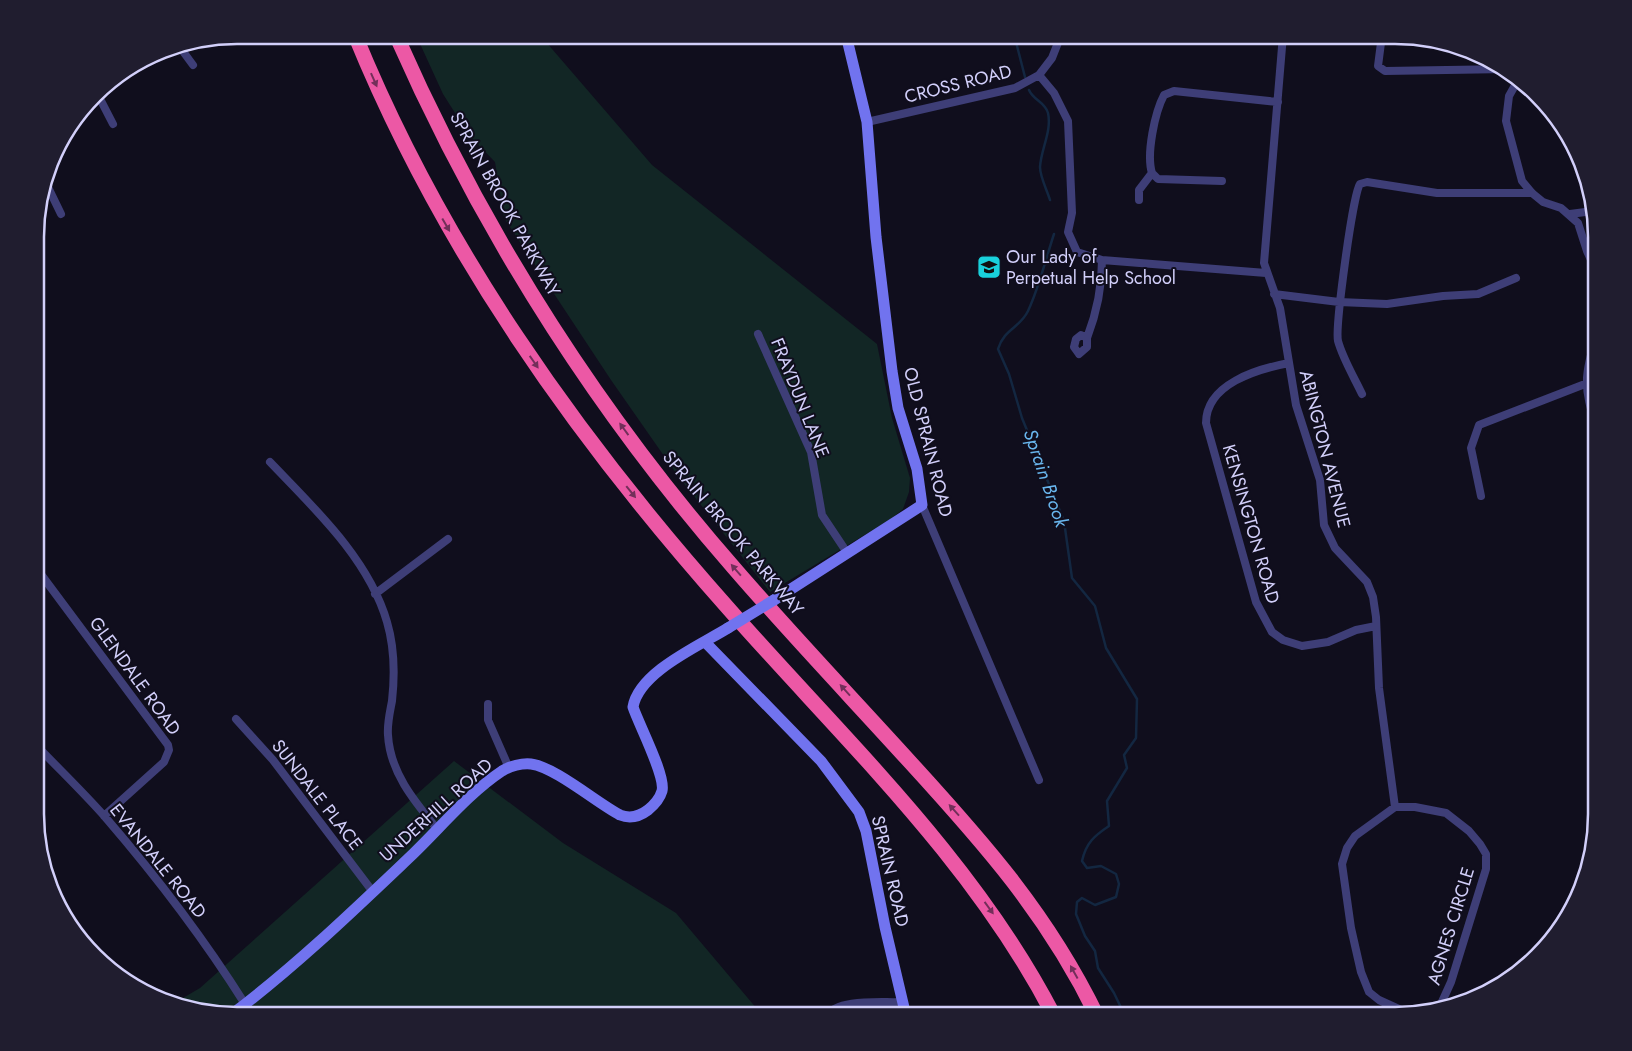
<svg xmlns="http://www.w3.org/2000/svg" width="1632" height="1051" viewBox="0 0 1632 1051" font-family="Jost,sans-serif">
<rect width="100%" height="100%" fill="#100e1d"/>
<path fill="#122625" d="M416,35H540L652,165L877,344L892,418L910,478L909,492L903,509L891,519L770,592L678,476L611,380L504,218L495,162L469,135L443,94Z
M454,761L563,843L676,913L763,1016H236L171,1005L200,988Z"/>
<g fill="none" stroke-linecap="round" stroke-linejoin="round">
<path stroke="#132741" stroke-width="2.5" d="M1010,35L1016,42L1025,77
M1029,90C1033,100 1045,102 1048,113C1052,131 1041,149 1040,167C1040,177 1047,190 1050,200
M1054,234C1046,258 1039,288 1028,311C1020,328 1004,329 998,349L1009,374L1022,418L1064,521L1072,578L1095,606L1106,648L1137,699L1136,738L1124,755L1127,768L1107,801L1109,826C1094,836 1086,843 1082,861L1087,868L1101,866L1116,874L1119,884L1116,897L1095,905L1082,898L1077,902L1076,914L1085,936L1095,951L1098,968L1114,993L1125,1016"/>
<path stroke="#3e3e77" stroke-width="8" d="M1283,35L1264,263L1280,308L1296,405L1320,480L1324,525L1335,548L1367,582L1373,597L1376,617L1379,688L1395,807
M1382,35L1378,66L1385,71L1508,69
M179,46L193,65
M1039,75L1054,93L1068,121L1072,213L1068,232L1077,252L1102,260L1266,273
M1518,80L1509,96L1506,121L1522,181L1532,193L1543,202L1561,208L1578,223L1587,251L1597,273
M97,93L113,124
M867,122L1015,88L1039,75L1052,58L1061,35
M1152,173C1146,154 1155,112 1164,95L1174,91L1278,102
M1152,173L1158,179L1222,181
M45,181L61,214
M1139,200V190L1152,173
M1570,214L1593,211
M1274,294L1339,302L1387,304L1443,296L1478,294L1516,278
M758,334L811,452L822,515L848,554
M1597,334C1584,378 1583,385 1597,429
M1081,335L1087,338V347L1079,354L1074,347L1076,339Z
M1087,338C1097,312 1102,288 1102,260
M1289,363C1257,369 1206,384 1206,423L1256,602L1272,632L1283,640L1302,646L1328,642L1356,630L1376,626
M1362,394C1354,377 1343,359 1338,341C1335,327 1353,193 1360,184L1367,182L1437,193H1532
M270,462C314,508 369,559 387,622C395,649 395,674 392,701C390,712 387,724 388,735C390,773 415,802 438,830
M1481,496L1471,448L1479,425L1585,384
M922,505L1039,780
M37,569L168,745L169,750L164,762L104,816
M375,594L448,539
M488,704V720L509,768
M236,719L273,760L373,892
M37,746C60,770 84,793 106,818C156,876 204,939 245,1004
M1395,807H1415L1446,813L1469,831L1480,844L1486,854V869L1451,982L1441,1004L1420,1011L1401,1010L1379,1000L1369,992L1361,972L1351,928L1342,864L1347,848L1355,836Z
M826,1016C838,998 881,1003 902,1002"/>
<path stroke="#7173ef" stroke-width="11" d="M774,600L922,505L917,469L898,408L892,371L876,237L867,122L846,35
M705,642L821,761L859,812L866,831L885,927L906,1016
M231,1015C296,966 354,910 413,854C442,826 469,793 502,771C510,766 522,763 531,764C555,767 597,803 620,815C630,819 640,816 648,810C654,805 660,798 662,791C666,776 639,725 633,707C639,672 699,646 728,628"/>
<path stroke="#ec58a5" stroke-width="15" d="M355,35C442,248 576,437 728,608C843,739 973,859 1054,1016
M396,35C481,228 595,409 734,568C791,634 851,697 910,762C984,843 1048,915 1097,1016"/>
<path stroke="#7173ef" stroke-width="11" d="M728,628L774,600"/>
</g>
<defs><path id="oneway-solid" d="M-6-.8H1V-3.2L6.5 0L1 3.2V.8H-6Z" transform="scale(1.25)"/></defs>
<g fill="#732f5a">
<use href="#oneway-solid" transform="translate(374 80) rotate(66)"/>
<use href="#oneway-solid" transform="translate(446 225) rotate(60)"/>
<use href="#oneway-solid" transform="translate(534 362) rotate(55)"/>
<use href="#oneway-solid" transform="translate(624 429) rotate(-126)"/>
<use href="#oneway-solid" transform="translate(631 492) rotate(51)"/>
<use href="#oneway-solid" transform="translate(736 570) rotate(-131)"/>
<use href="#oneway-solid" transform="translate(845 690) rotate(-132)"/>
<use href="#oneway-solid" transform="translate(954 810) rotate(-132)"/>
<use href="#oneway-solid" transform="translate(989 908) rotate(54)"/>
<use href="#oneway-solid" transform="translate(1074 972) rotate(-119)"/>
</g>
<defs>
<g id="school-square" transform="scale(1.25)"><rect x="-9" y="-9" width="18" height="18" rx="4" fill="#19d1dc" stroke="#100e1d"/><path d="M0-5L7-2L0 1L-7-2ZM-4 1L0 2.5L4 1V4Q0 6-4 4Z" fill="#111"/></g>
</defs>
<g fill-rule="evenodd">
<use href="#school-square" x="989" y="267"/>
</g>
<g text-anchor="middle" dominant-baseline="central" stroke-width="4" stroke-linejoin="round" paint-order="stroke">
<g font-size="18" fill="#d2cffa" stroke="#100e1d">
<text transform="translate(958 84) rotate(-14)">CROSS ROAD</text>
<text transform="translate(505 204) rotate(61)">SPRAIN BROOK PARKWAY</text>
<text transform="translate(800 398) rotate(68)">FRAYDUN LANE</text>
<text transform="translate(928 442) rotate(76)">OLD SPRAIN ROAD</text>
<text transform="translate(1325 449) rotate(76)">ABINGTON AVENUE</text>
<text transform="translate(1251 524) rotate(74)">KENSINGTON ROAD</text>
<text transform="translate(733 533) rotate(50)">SPRAIN BROOK PARKWAY</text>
<text transform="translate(135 676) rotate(54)">GLENDALE ROAD</text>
<text transform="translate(317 795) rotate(52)">SUNDALE PLACE</text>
<text transform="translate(436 810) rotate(-42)">UNDERHILL ROAD</text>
<text transform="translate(158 861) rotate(51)">EVANDALE ROAD</text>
<text transform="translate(890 871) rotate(77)">SPRAIN ROAD</text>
<text transform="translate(1451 926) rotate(-73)">AGNES CIRCLE</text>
</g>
<g font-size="18" fill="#d2cffa" stroke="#100e1d" text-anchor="start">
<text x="1006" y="257">Our Lady of<tspan x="1006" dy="21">Perpetual Help School</tspan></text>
</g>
<g font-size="19" font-style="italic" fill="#69b6ee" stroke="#100e1d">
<text transform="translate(1046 478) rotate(71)">Sprain Brook</text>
</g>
</g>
<path d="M0 0H1632V1051H0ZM237 44H1395A193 193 0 0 1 1588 237V814A193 193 0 0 1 1395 1007H237A193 193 0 0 1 44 814V237A193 193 0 0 1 237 44Z" fill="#201d2f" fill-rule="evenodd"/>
<path fill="none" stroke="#d2cffa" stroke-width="2.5" d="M237 44H1395A193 193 0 0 1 1588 237V814A193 193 0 0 1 1395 1007H237A193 193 0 0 1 44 814V237A193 193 0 0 1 237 44Z"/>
</svg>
